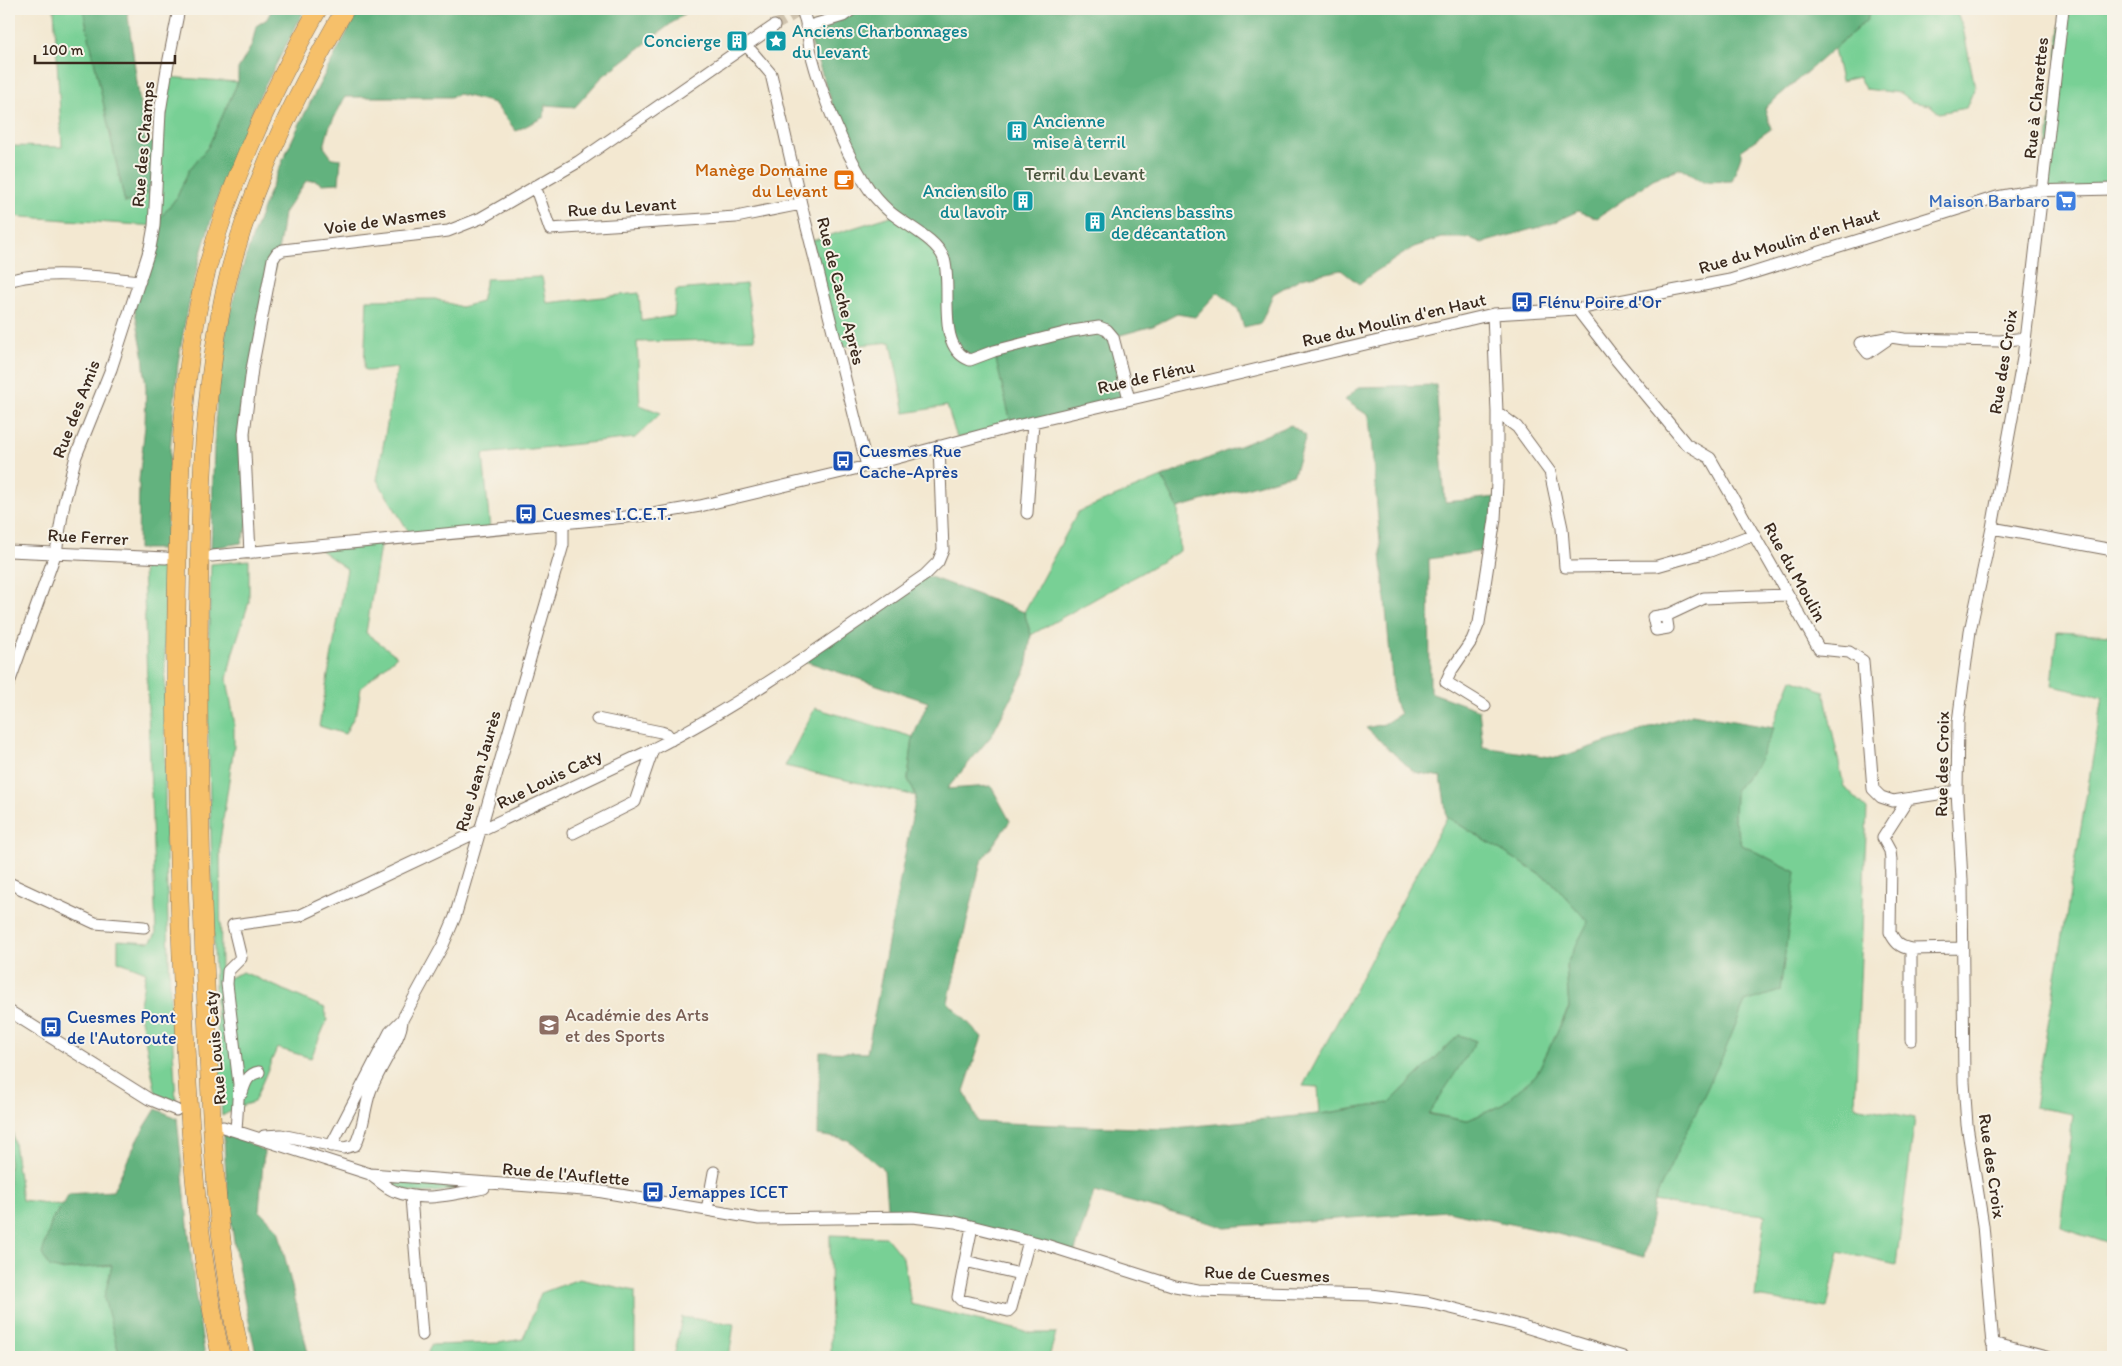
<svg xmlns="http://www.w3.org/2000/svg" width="2122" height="1366" viewBox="0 0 2122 1366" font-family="Itim,sans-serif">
<rect width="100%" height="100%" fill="#f7f3e8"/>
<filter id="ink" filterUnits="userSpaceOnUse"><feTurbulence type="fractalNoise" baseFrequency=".02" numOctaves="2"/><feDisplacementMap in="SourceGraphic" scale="10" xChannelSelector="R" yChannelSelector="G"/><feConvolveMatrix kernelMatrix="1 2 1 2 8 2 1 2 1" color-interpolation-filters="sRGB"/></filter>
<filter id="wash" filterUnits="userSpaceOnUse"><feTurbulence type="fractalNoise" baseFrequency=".0096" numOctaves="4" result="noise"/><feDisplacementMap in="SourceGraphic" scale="20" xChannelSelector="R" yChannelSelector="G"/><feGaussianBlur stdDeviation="1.12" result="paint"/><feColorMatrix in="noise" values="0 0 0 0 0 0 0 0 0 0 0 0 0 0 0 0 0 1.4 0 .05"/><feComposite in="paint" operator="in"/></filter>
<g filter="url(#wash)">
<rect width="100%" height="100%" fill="#f3e8d1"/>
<path fill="#78d095" stroke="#5a7d5a" d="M54,9H83L125,203L156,189L166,77L238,82L208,147L189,170L177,197L154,226L9,216V146L62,147Z
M1870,9H1955L1963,28L1975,87L1966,108L1939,113L1930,105L1912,102L1900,93L1865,89L1859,77L1841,81L1834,49L1867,20Z
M2062,9H2113V189L2043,191Z
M894,215L930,241L994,351L1012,427L957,438L947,406L905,413L891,342L838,347L812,241Z
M542,277L547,303L639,293L641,321L674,316L676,290L746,284L755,339L637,342L640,405L661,413L635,438L483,454L490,529L412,537L377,480L397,368L368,371L364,369L367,300L435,299L461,307L481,302L486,279Z
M1162,477L1178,508L1180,551L1031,635L1024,612L1078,512Z
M381,540L366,633L397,656L361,688L357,711L345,734L319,726L347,569L316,547Z
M249,560V602L233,652L227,679L234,720V746L220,841L221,981L243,972L325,1008L327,1020L311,1058L277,1048L254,1102L240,1106L222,1116L215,985L207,691L211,564Z
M165,563V820L170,993L176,1101L156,1094L139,1009L146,972L118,961V940L150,942L156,934L143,566Z
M2057,632L2113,635V1244L2060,1227L2073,1114L2034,1107L2103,697L2052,686Z
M1792,679L1824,691L1844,787L1867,809L1855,1106L1915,1118L1896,1265L1839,1252L1827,1308L1755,1297L1765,1215L1681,1206L1654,1201L1745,1002L1796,872L1742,845L1734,820L1735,791L1757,765Z
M815,708L913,737L908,779L916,796L785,766Z
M1447,817L1551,881L1589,922L1566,965L1569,1007L1536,1075L1500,1106L1466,1121L1428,1113L1476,1041L1459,1035L1389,1103L1320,1114L1318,1087L1303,1086Z
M9,1106L22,1200L62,1205L52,1220L60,1270L112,1265L105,1299L120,1357H9Z
M387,1180L465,1188C439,1191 408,1200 387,1180Z
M830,1235L886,1237L903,1258L911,1304L1031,1333H1056L1049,1357H831Z
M579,1279L635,1291V1357H426L431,1345L498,1343L523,1339L541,1293Z
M682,1317L734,1324L729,1357H674Z"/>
<path fill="#62b27e" stroke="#4e6e4e" d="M83,9H127L145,141L158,144L156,189L125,203Z
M272,9H305L255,105L236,152L219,194L200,257L186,317L178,363L170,451L166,549H138L139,480L145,426L146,389L143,353L133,301L154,226L177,197L189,170L208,147L238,82V69L252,45L256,26L267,19Z
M360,9H690L602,77L575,107L545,105L544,117L516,131L494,103L459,94L450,97H345L329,128L324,147L332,158L341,159L339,183L322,184L315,180L306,181L284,213L280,241L248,397V525L241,543L211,548C214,471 212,393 229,318C255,206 305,108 360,9Z
M824,9H1870L1867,20L1765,108L1771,129L1741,150V156L1732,181L1703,182L1681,168L1653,179L1597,218L1578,211L1550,224L1482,243L1470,238H1441L1414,247L1375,272L1359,284L1341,270L1301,278L1273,294L1261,323L1244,327L1238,309L1218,292L1195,317L1177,314L1153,326L1113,337L1129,399L1012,427L994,352L970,360L954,346L943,258L889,212L849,153L806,27L827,19Z
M1436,385L1445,502L1497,497L1490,550L1429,559L1430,692L1479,710L1483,747L1557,758L1692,714L1774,728L1757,765L1735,791L1734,820L1742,845L1796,872L1780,991L1745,1002L1724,1053L1654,1201L1644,1257L1554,1233L1447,1211L1225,1227L1094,1192L1074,1254L955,1222L888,1218L884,1170L848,1140L818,1135L820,1052L867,1053L916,796L908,779L913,737L928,702L802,660L925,575L1024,612L1031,635L1026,669L992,735L947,789L991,786L1010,821L981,862L948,1002L982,1037L964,1091L978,1122L1164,1129L1328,1113L1389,1103L1459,1035L1476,1041L1429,1114L1466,1121L1500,1106L1536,1075L1569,1008L1566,965L1588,922L1551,881L1447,817L1441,777L1414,772L1366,728L1384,724L1400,714L1394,700L1369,416L1345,400L1359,387Z
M1291,425L1306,436L1294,474L1178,508L1162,477Z
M156,1109L177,1118L195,1293L205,1357H120L104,1298L112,1265L60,1270L49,1267L42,1254L52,1220L69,1194L113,1191L138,1138Z
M224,1135L241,1139L264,1151L259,1210L278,1229L309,1357H257C240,1284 226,1210 224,1135Z"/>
</g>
<g filter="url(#ink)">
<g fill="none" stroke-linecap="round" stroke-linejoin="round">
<path stroke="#cec2ad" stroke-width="11" stroke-dasharray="11 5.5" stroke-linecap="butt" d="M774,26L803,9"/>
<g stroke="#7b6c5d" stroke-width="13">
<path id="minor" d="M801,9C809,22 807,38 811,53C822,95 842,146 865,183C871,193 881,204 890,212C905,225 937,239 944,259C953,288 935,347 970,360L994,351L1072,331L1099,327L1107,330L1113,337L1129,399
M806,27L843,16L853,9
M747,46L771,74L801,204L867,466
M535,186L550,229L736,217L801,204
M9,281C42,269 105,277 140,281
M1577,309L1614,357L1686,444L1710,458L1819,649L1849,652L1863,661L1873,789L1881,797L1893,801L1957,791
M1891,337L1868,353L1860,343L1891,337L1904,339L2000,341L2025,338
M1497,412L1517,427L1550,472L1562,528L1565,567L1657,566L1710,551L1754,534
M1027,513L1033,422
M1992,528L2113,550
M9,551L166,558
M250,553L244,433L252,369L273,259L277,253L283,250L432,233L448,231L481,218L578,162L774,26
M212,556L647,515L700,506L867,466L1012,427L1493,314L1577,309L1730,280L1997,197L2030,191L2113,189
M1666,615L1668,628L1656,630L1653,617L1670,614L1704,598L1788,595
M9,683L56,552L64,503L76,456L111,369L150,248L154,226L160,112L167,69L179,9
M1485,706L1446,682L1451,671L1472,640L1479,623L1495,519L1497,483V412L1493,314
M597,719L661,732L667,734L671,740
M1908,799L1883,838L1890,851L1891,860L1890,932C1895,942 1899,947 1911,949V1040
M573,833L635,802L653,749
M9,883L95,923L144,927
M1911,949L1962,948
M9,1011L149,1099L176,1110
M242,1093C245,1083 248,1074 259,1072
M223,1127L370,1174L597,1191L759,1219L912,1217L955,1222L1046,1245L1175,1286L1198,1290L1371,1295L1427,1302L1519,1325L1623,1357
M236,1131L239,1084L227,984L228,971L241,958L233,925L299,916L653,749C750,700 836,636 925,575L938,562L943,550L939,446
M264,1136L281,1135L344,1148L355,1145C364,1129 364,1109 370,1092C377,1071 402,1038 402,1020
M331,1146L390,1032L402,1020L408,1009L443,945L455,917L563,545V522
M371,1175C379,1181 386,1188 394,1191C423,1203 455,1194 484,1188
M411,1197L422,1335
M707,1210L714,1172
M972,1227L965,1261L1020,1274
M965,1261L958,1297L961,1300L1008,1311L1011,1308L1029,1241
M1992,1343L2046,1357
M1994,1357L1983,1225L1967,1125L1964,1082L1962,880L1957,791L1958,722L1970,631L1992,528L2023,358L2063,9"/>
</g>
<g stroke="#7b6c5d" stroke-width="19">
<path id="highway" d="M221,1357C197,1244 189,1129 184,1014C180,933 178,852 177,772C175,693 176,615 178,536C180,454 184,370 202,289C226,189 268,98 318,9
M241,1357C218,1256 213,1152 208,1048C205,967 201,886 200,806C198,718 198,630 200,542C202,459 207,376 224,295C247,192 293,99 345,9"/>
</g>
<use href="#minor" stroke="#fff" stroke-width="11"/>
<use href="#highway" stroke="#f6c06b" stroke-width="18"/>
</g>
</g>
<defs>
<g id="building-square" transform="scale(1.125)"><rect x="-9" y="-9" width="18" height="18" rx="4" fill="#0f9aa8" stroke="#f7f3e8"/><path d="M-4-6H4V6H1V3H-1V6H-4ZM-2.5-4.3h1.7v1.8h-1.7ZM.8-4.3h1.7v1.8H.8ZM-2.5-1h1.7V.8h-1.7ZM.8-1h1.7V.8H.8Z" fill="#fff"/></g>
<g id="sight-square" transform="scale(1.125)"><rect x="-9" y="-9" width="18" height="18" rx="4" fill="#0f9aa8" stroke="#f7f3e8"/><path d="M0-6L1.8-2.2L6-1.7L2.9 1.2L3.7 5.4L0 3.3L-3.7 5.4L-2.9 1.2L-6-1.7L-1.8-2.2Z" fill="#fff"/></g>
<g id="cafe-square" transform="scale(1.125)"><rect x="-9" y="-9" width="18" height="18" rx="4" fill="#e8710a" stroke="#f7f3e8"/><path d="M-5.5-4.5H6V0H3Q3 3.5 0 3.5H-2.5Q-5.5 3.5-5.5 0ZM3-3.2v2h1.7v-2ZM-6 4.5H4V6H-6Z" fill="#fff"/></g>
<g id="supermarket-square" transform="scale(1.125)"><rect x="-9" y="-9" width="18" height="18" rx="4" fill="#3f7fe0" stroke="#f7f3e8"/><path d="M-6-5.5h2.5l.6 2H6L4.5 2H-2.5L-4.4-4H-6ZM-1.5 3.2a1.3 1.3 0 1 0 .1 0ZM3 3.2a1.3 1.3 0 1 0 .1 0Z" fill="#fff"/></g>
<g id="bus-square" transform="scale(1.125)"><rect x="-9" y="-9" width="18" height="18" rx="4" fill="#1a4fb4" stroke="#f7f3e8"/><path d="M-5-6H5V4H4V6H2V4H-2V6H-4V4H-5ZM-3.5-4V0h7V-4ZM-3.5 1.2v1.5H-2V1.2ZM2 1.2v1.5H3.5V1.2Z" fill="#fff"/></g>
<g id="university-square" transform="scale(1.125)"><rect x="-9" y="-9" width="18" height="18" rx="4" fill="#8d6e63" stroke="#f7f3e8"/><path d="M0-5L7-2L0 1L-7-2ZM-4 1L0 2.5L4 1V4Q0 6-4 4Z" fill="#fff"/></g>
</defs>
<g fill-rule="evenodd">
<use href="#building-square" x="737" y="41"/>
<use href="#sight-square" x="776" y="41"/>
<use href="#building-square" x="1017" y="131"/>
<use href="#cafe-square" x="844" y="180"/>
<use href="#building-square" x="1023" y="201"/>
<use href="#supermarket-square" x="2066" y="201"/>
<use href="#building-square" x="1095" y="222"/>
<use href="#bus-square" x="1522" y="302"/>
<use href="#bus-square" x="843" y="461"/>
<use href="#bus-square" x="526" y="514"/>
<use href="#university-square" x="549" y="1025"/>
<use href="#bus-square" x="51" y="1027"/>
<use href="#bus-square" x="653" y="1192"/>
</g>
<g text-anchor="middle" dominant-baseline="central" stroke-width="4" stroke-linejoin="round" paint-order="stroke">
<g font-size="18" fill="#0d838f" stroke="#f7f3e8" text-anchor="start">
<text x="792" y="31">Anciens Charbonnages<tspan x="792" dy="21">du Levant</tspan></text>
<text x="721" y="41" text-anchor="end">Concierge</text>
<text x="1033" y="121">Ancienne<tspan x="1033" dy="21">mise à terril</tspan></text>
<text x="1007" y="191" text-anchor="end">Ancien silo<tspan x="1007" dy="21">du lavoir</tspan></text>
<text x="1111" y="212">Anciens bassins<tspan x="1111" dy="21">de décantation</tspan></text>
</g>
<g font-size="18" fill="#3b2a1e" stroke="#f7f3e8">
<text transform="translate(2036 98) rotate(-84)">Rue à Charettes</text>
<text transform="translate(143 144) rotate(-85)">Rue des Champs</text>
<text transform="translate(622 207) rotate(-4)">Rue du Levant</text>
<text transform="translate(385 220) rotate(-8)">Voie de Wasmes</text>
<text transform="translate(1789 241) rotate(-17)">Rue du Moulin d'en Haut</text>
<text transform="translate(841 291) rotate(76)">Rue de Cache Après</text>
<text transform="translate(1394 320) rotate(-13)">Rue du Moulin d'en Haut</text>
<text transform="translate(2003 362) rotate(-81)">Rue des Croix</text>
<text transform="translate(1146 377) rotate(-13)">Rue de Flénu</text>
<text transform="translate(76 409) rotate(-69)">Rue des Amis</text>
<text transform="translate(88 537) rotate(3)">Rue Ferrer</text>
<text transform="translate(1795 572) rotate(61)">Rue du Moulin</text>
<text transform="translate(1942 764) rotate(-89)">Rue des Croix</text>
<text transform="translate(478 771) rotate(-74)">Rue Jean Jaurès</text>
<text transform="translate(549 779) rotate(-26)">Rue Louis Caty</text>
<text transform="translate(215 1048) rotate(-95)">Rue Louis Caty</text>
<text transform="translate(1992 1166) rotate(82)">Rue des Croix</text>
<text transform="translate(566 1174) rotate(5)">Rue de l'Auflette</text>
<text transform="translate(1267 1274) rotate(2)">Rue de Cuesmes</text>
</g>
<g font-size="18" fill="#c56008" stroke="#f7f3e8" text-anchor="end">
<text x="828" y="170">Manège Domaine<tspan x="828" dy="21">du Levant</tspan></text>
</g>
<g font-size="18" fill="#4a543c" stroke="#f7f3e8">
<text x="1085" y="174">Terril du Levant</text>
</g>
<g font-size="18" fill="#366cbe" stroke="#f7f3e8" text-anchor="end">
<text x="2050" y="201">Maison Barbaro</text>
</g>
<g font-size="18" fill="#164399" stroke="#f7f3e8" text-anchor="start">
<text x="1538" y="302">Flénu Poire d'Or</text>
<text x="859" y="451">Cuesmes Rue<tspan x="859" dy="21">Cache-Après</tspan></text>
<text x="542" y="514">Cuesmes I.C.E.T.</text>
<text x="67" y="1017">Cuesmes Pont<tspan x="67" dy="21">de l'Autoroute</tspan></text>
<text x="669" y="1192">Jemappes ICET</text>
</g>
<g font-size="18" fill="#785e54" stroke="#f7f3e8" text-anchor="start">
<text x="565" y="1015">Académie des Arts<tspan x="565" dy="21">et des Sports</tspan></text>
</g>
</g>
<rect width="2122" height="1366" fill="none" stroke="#f7f3e8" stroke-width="30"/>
<path d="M35 55v8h140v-8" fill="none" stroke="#3b2a1e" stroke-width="2.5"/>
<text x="42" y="55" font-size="15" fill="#3b2a1e" stroke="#f7f3e8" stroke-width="4" paint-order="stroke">100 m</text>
</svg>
